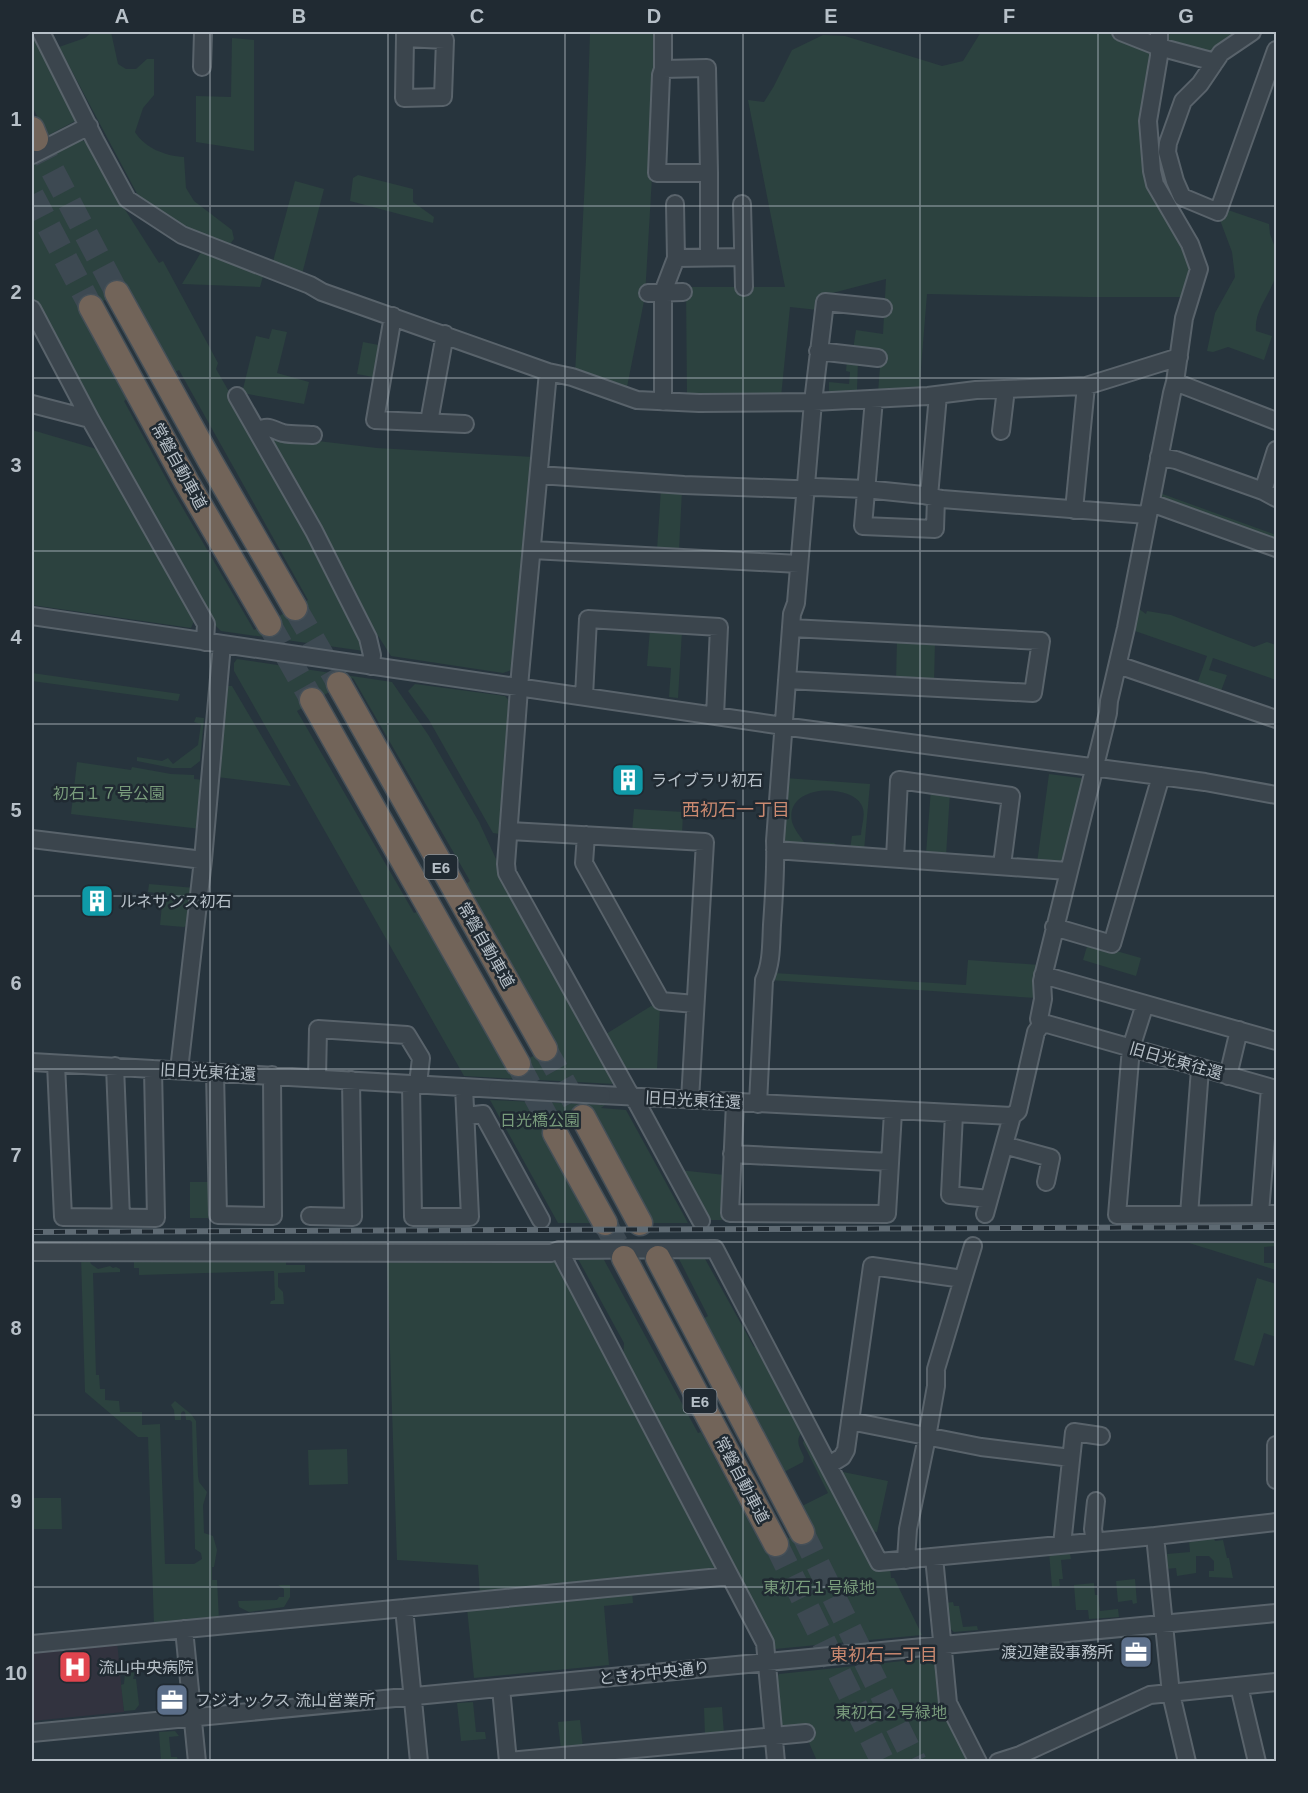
<svg xmlns="http://www.w3.org/2000/svg" width="1308" height="1793" viewBox="0 0 1308 1793" font-family="Arial,'Noto Sans JP',sans-serif">
<rect width="100%" height="100%" fill="#27343d"/>
<path fill="#32333f" d="M117,1641L124,1712L32,1721V1649Z"/>
<path fill="#2c423f" fill-rule="evenodd" d="M32,32H35L75,116V121L47,136L32,106Z
M92,32H111L118,64L126,69H136L147,59H154V95L143,108L135,132C145,148 165,156 184,157L186,188L194,201L232,230L234,239L230,244L224,248L184,232L142,203L59,47L85,38Z
M590,32H655L652,177L645,296L626,392L575,375L586,159Z
M981,32H1110L1156,51L1147,170L1194,257L1187,297H1088L927,294L919,392L878,393L881,353L853,350L856,330L883,334L886,279L821,296L818,310L790,307L781,397L687,398L686,287H785L748,100L764,102L774,86L792,50L823,35L845,36L942,66L963,61Z
M1163,32H1244L1212,58L1167,45Z
M232,38L254,40V151L196,142V96L231,97Z
M78,140L89,142L117,197L159,263L163,261L218,363L216,369L300,515L365,646L364,651L221,631L212,622L44,324L32,301V164ZM127,288L173,373L179,370L308,600L254,630L174,493L124,401L129,398L81,313Z
M358,175L413,189V202L434,217L433,223L350,201L353,178Z
M295,181L324,189L301,278L272,265Z
M1225,209L1269,224L1270,234L1276,250V278H1275C1269,296 1254,311 1256,331L1272,336L1264,360L1228,347L1213,352L1207,351L1215,313L1235,277L1232,252L1220,220Z
M203,249L264,273L260,287L182,284Z
M272,329L287,332L277,373L309,382L304,404L242,393L256,336L269,339Z
M363,342L384,346L378,378L357,374Z
M847,359L858,360L857,391L829,393V382L849,384L850,372L846,371Z
M32,430L100,450L195,619L191,628L32,605Z
M267,435L377,448L533,457L514,669L503,673L391,656L375,631H373L321,526Z
M661,489L682,490L679,551L657,550Z
M1157,492L1276,535V543L1160,501Z
M1139,609L1146,614L1147,611L1171,615L1254,647L1267,642L1276,645V680L1213,658L1209,670L1227,675L1221,691L1227,694L1196,687L1207,656L1135,631Z
M650,629L682,631L678,698L669,697L671,668L647,666Z
M897,639L935,641L934,683L896,681Z
M237,659L392,682L429,736L479,822L502,872L615,1082L614,1084L464,1076L234,671V663ZM353,678L470,881L465,885L535,1055L509,1069L419,911L414,913L297,711Z
M32,673L180,694L178,701L32,681Z
M415,684L505,696L511,703L502,831L500,834L493,833L429,720L408,691Z
M225,686H232L291,786L217,777Z
M196,717L204,718L200,761L191,768H172L137,761V757L162,761L168,758L173,764L198,745L201,724L194,722Z
M77,762L131,770L132,767L171,774L194,775V779L204,780L201,829L71,814Z
M1049,774L1081,778L1086,783L1067,859L1060,864L1037,863Z
M785,778L870,784L864,850L850,849L852,836L861,835C861,825 867,814 861,804C848,783 784,785 792,822C794,829 800,836 804,842L834,843L837,846L783,844Z
M931,789L950,792L946,856L926,854Z
M634,809L683,812L682,835L632,832Z
M149,884L195,888L190,923L184,927L160,925L163,894L148,892Z
M1088,943L1141,958L1136,976L1083,960Z
M968,960L1040,965L1036,998L769,980L774,973L966,985Z
M656,1003L660,1007L657,1069L624,1068L606,1034Z
M490,1100L605,1105L601,1108L626,1110L688,1223H653L593,1113L544,1139L591,1223H558Z
M679,1170L725,1175L722,1220H707Z
M190,1182H212L213,1218H190Z
M1189,1243H1276V1246L1264,1247V1263H1276V1270Z
M81,1256L89,1259L91,1264L98,1269L110,1266L113,1268L116,1267L120,1269V1272L93,1273L96,1375H99L100,1389H105V1400L119,1401L120,1412H142V1425L160,1424L165,1564H194L202,1559L201,1553L195,1549L192,1422L190,1420H186L185,1412L183,1411L181,1413V1420H175L174,1410L171,1405L175,1401L191,1414L196,1421L198,1476L199,1482L207,1492L203,1505L204,1533L213,1536L217,1550L214,1567H212V1580H217L219,1620L154,1626L148,1437H138L85,1392Z
M577,1257L603,1258L698,1433L701,1432L764,1550L812,1527L802,1506L828,1493L803,1443L804,1440L806,1439L890,1567L891,1578H894L922,1635L775,1649L623,1360L624,1343Z
M678,1257H704L754,1347L760,1345L803,1431C794,1440 800,1448 804,1457L803,1462L784,1472L703,1319L708,1316Z
M554,1258L717,1565L710,1573L480,1595L478,1565L397,1560L387,1259Z
M286,1259V1265H305V1272L278,1273V1287L283,1292L284,1304H270L271,1301L275,1300L274,1271L139,1275V1268H134V1260Z
M1257,1278L1276,1284V1337L1264,1333L1254,1366L1234,1360Z
M347,1449L348,1484L309,1485L308,1450Z
M838,1471L888,1481L877,1532L869,1531Z
M32,1498H61L62,1529H32Z
M1213,1536L1215,1541L1223,1540L1227,1558H1229L1233,1578L1209,1577V1571H1214V1561L1209,1556H1196V1573L1177,1576L1176,1568L1165,1569L1163,1548L1166,1545L1167,1554L1190,1552L1189,1539Z
M1066,1551L1070,1554L1071,1559L1061,1560L1063,1579H1059L1060,1586L1052,1587L1049,1552Z
M1135,1579L1137,1603L1133,1604L1132,1600L1118,1602L1116,1581Z
M1094,1583L1095,1595H1098L1100,1611L1118,1609L1119,1617L1089,1619L1088,1610H1076L1074,1585Z
M278,1585H290V1597L284,1607L249,1612L239,1607L238,1601L277,1600L279,1597H284V1589Z
M632,1592L633,1603L604,1606L609,1665L474,1678L467,1608Z
M953,1602L954,1606H959L963,1627L977,1626L978,1630L954,1632L947,1626L945,1603Z
M931,1658L938,1665L968,1758L951,1762L817,1761L807,1738L785,1730L778,1723L774,1681L779,1674Z
M135,1671L133,1679H136L139,1705L135,1710L124,1711L121,1685L124,1684L125,1673Z
M473,1702L476,1732H485L486,1739L461,1741L457,1703Z
M722,1707L724,1734L705,1736L704,1708Z
M580,1720L583,1748L561,1750L558,1722Z
M175,1731L179,1736L169,1737L171,1757H177L178,1761H161L159,1732Z"/>
<g fill="none" stroke-linecap="round" stroke-linejoin="round">
<path stroke="#3d4952" stroke-width="24" stroke-dasharray="24 12" stroke-linecap="butt" d="M36,139L117,293
M32,195L91,307
M295,608L339,684
M269,624L312,700
M545,1049L583,1117
M518,1064L555,1133
M605,1223L624,1258
M802,1532L915,1762
M776,1544L883,1762"/>
<g stroke="#59636b" stroke-width="20">
<path id="minor" d="M41,32L95,140L127,199L182,235L310,285L322,292L548,372L520,675L506,864L507,873L628,1091L637,1103L701,1221
M663,32V69L661,75L657,173H709L707,68L663,69
M1121,32L1159,47L1215,62
M1252,32L1221,53L1200,84L1183,101L1168,143L1167,152L1175,181L1182,197L1218,212L1276,50
M405,38L445,40L443,97L404,98L405,38V32
M202,67L203,32
M32,155L89,126
M709,173V257
M742,204L744,287
M676,258L743,257
M648,293L683,292
M32,309L90,419L206,624L205,642
M393,316L375,420L465,424
M818,351L878,358
M548,372L572,377L637,400L699,403L813,402L928,396L976,390L1086,386L1179,357
M1175,382L1276,421
M237,396L314,531L368,638L372,655L371,666
M874,399L863,526L935,529L936,498
M663,402V292L676,258L675,204
M32,404L90,419
M429,422L445,334
M257,431C269,424 272,430 283,433C292,435 303,434 313,435
M1001,431L1006,389
M1159,457L1176,460L1263,491L1276,450
M539,475L684,485L794,489L816,487L865,489L923,495L942,499L1147,515
M1263,491L1276,498
M929,496L938,395
M1151,503L1276,548
M1074,510L1086,386
M532,550L799,564
M32,616L797,728L1205,782L1276,795
M1118,665L1276,719
M787,680L1033,693L1041,641L791,628
M584,696L588,619L719,627L715,716
M510,831L705,842L690,1100
M586,835L584,863L661,1001L695,1004
M32,839L203,860
M775,850L1068,871
M895,858L899,780L1011,796L1002,865
M1054,927L1112,944L1161,776
M1043,975L1276,1041
M1145,1004L1131,1048L1117,1215L1276,1214
M1041,1025L1039,1019L1043,999L1042,981L1108,713L1109,701L1126,628L1172,393L1175,382L1184,318L1199,269L1190,244L1155,184L1152,171L1148,121L1159,56V32
M32,1062L497,1089
M56,1064L63,1217L156,1218L153,1069
M115,1066L121,1218
M179,1070L203,860L222,644
M215,1072L218,1215L273,1216L272,1075
M1228,1076L1239,1030
M317,1078L318,1029L407,1035L421,1058L418,1084
M411,1084L413,1217H470L464,1087
M602,1095L1012,1116L1018,1111L1036,1032L1041,1025L1047,1024L1276,1089
M735,1103L730,1213L887,1214L893,1112
M758,1104L764,980C772,963 771,943 772,925C774,897 776,869 775,841L792,614L796,603L813,402L825,302L883,308
M954,1114L950,1195L989,1199
M466,1116L483,1114L541,1220
M1004,1145L1051,1158L1046,1182
M732,1154L890,1162
M1260,1213L1270,1088
M985,1214L1012,1116
M1189,1215L1200,1069
M310,1216L353,1217L351,1080
M559,1250L765,1643L776,1762
M32,1252L551,1253L559,1250L715,1249L879,1562L1155,1536L1276,1522
M963,1279L973,1246
M850,1421L981,1447L1071,1458
M1276,1445V1480
M829,1465L842,1457L846,1450L872,1266L963,1279L936,1369V1386L927,1437L908,1529L906,1560
M1155,1536L1171,1694L1187,1762
M1095,1542L1093,1529L1096,1501
M1062,1545L1074,1432L1101,1436
M934,1557L948,1703L978,1762
M184,1629L197,1762
M32,1644L404,1608
M1239,1686L1257,1762
M501,1688L508,1762
M32,1733L1276,1613
M508,1761L806,1733
M419,1762L404,1608L730,1576
M998,1762L1020,1755L1150,1695L1276,1682"/>
</g>
<g stroke="#465058" stroke-width="27">
<path id="highway" d="M32,129L36,139
M117,293L210,461L295,608
M91,307L186,481L269,624
M339,684L545,1049
M312,700L518,1064
M583,1117L640,1223
M555,1133L605,1223
M624,1258L776,1544
M658,1258L802,1532"/>
</g>
<use href="#minor" stroke="#3b454d" stroke-width="16"/>
<use href="#highway" stroke="#726459" stroke-width="24"/>
<g stroke="#5e6a73" stroke-width="6">
<path id="rail" d="M32,1232L1276,1227"/>
</g>
<use href="#rail" stroke="#202a32" stroke-width="4" stroke-dasharray="11" stroke-linecap="butt"/>
<g stroke="#59636b" stroke-width="20" stroke-linecap="butt">
<path id="minor-bridge" d="M497,1089L602,1095"/>
</g>
<use href="#minor-bridge" stroke="#3b454d" stroke-width="16"/>
</g>
<path fill="none" stroke="#b7c0c8" stroke-width="1.5" stroke-opacity="0.55" d="M210,32V1762M388,32V1762M565,32V1762M743,32V1762M920,32V1762M1098,32V1762M32,206H1276M32,378H1276M32,551H1276M32,724H1276M32,896H1276M32,1069H1276M32,1242H1276M32,1415H1276M32,1587H1276"/>
<defs>
<g id="building-square" transform="scale(1.725)"><rect x="-9" y="-9" width="18" height="18" rx="4" fill="#0f9aa8" stroke="#202a32"/><path d="M-4-6H4V6H1V3H-1V6H-4ZM-2.5-4.3h1.7v1.8h-1.7ZM.8-4.3h1.7v1.8H.8ZM-2.5-1h1.7V.8h-1.7ZM.8-1h1.7V.8H.8Z" fill="#fff"/></g>
<g id="office-square" transform="scale(1.725)"><rect x="-9" y="-9" width="18" height="18" rx="4" fill="#5c6f8a" stroke="#202a32"/><path d="M-6-3h4V-5.5h4V-3h4V5H-6ZM-1-4.5V-3h2v-1.5ZM-6 0V1H6V0Z" fill="#fff"/></g>
<g id="hospital-square" transform="scale(1.725)"><rect x="-9" y="-9" width="18" height="18" rx="4" fill="#e0444e" stroke="#202a32"/><path d="M-5-5h3v3.5h4V-5h3V5h-3V1.5h-4V5h-3Z" fill="#fff"/></g>
</defs>
<g fill-rule="evenodd">
<use href="#building-square" x="628" y="780"/>
<use href="#building-square" x="97" y="901"/>
<use href="#office-square" x="1136" y="1652"/>
<use href="#hospital-square" x="75" y="1667"/>
<use href="#office-square" x="172" y="1700"/>
</g>
<g text-anchor="middle" dominant-baseline="central" stroke-width="5" stroke-linejoin="round" paint-order="stroke">
<g fill="#202a32" stroke="#8a939b" stroke-width="1.5">
<rect x="424.5" y="855" width="33" height="24" rx="4.5"/>
<rect x="683.5" y="1389" width="33" height="24" rx="4.5"/>
</g>
<g font-size="15" font-weight="bold" fill="#b7c0c8">
<text x="441" y="867">E6</text>
<text x="700" y="1401">E6</text>
</g>
<g font-size="16" fill="#b7c0c8" stroke="#202a32">
<text transform="translate(179 466) rotate(61)">常磐自動車道</text>
<text transform="translate(486 945) rotate(60)">常磐自動車道</text>
<text transform="translate(1176 1061) rotate(16)">旧日光東往還</text>
<text transform="translate(208 1072) rotate(3)">旧日光東往還</text>
<text transform="translate(693 1100) rotate(3)">旧日光東往還</text>
<text transform="translate(742 1480) rotate(62)">常磐自動車道</text>
<text transform="translate(654 1673) rotate(-6)">ときわ中央通り</text>
</g>
<g font-size="16" fill="#b7c0c8" stroke="#202a32" text-anchor="start">
<text x="651" y="780">ライブラリ初石</text>
<text x="120" y="901">ルネサンス初石</text>
<text x="1113" y="1652" text-anchor="end">渡辺建設事務所</text>
<text x="98" y="1667">流山中央病院</text>
<text x="195" y="1700">フジオックス 流山営業所</text>
</g>
<g font-size="16" fill="#789b7b" stroke="#202a32">
<text x="109" y="793">初石１７号公園</text>
<text x="540" y="1120">日光橋公園</text>
<text x="819" y="1587">東初石１号緑地</text>
<text x="891" y="1712">東初石２号緑地</text>
</g>
<g font-size="18" fill="#ca8970" stroke="#202a32">
<text x="736" y="810">西初石一丁目</text>
<text x="884" y="1655">東初石一丁目</text>
</g>
</g>
<rect width="1308" height="1793" fill="none" stroke="#202a32" stroke-width="66"/>
<rect x="33" y="33" width="1242" height="1727" fill="none" stroke="#b7c0c8" stroke-width="2"/>
<g font-size="20" text-anchor="middle" font-weight="bold" fill="#b7c0c8">
<text x="122" y="23">A</text>
<text x="299" y="23">B</text>
<text x="477" y="23">C</text>
<text x="654" y="23">D</text>
<text x="831" y="23">E</text>
<text x="1009" y="23">F</text>
<text x="1186" y="23">G</text>
<text x="16" y="126">1</text>
<text x="16" y="299">2</text>
<text x="16" y="472">3</text>
<text x="16" y="644">4</text>
<text x="16" y="817">5</text>
<text x="16" y="990">6</text>
<text x="16" y="1162">7</text>
<text x="16" y="1335">8</text>
<text x="16" y="1508">9</text>
<text x="16" y="1680">10</text>
</g>
</svg>
